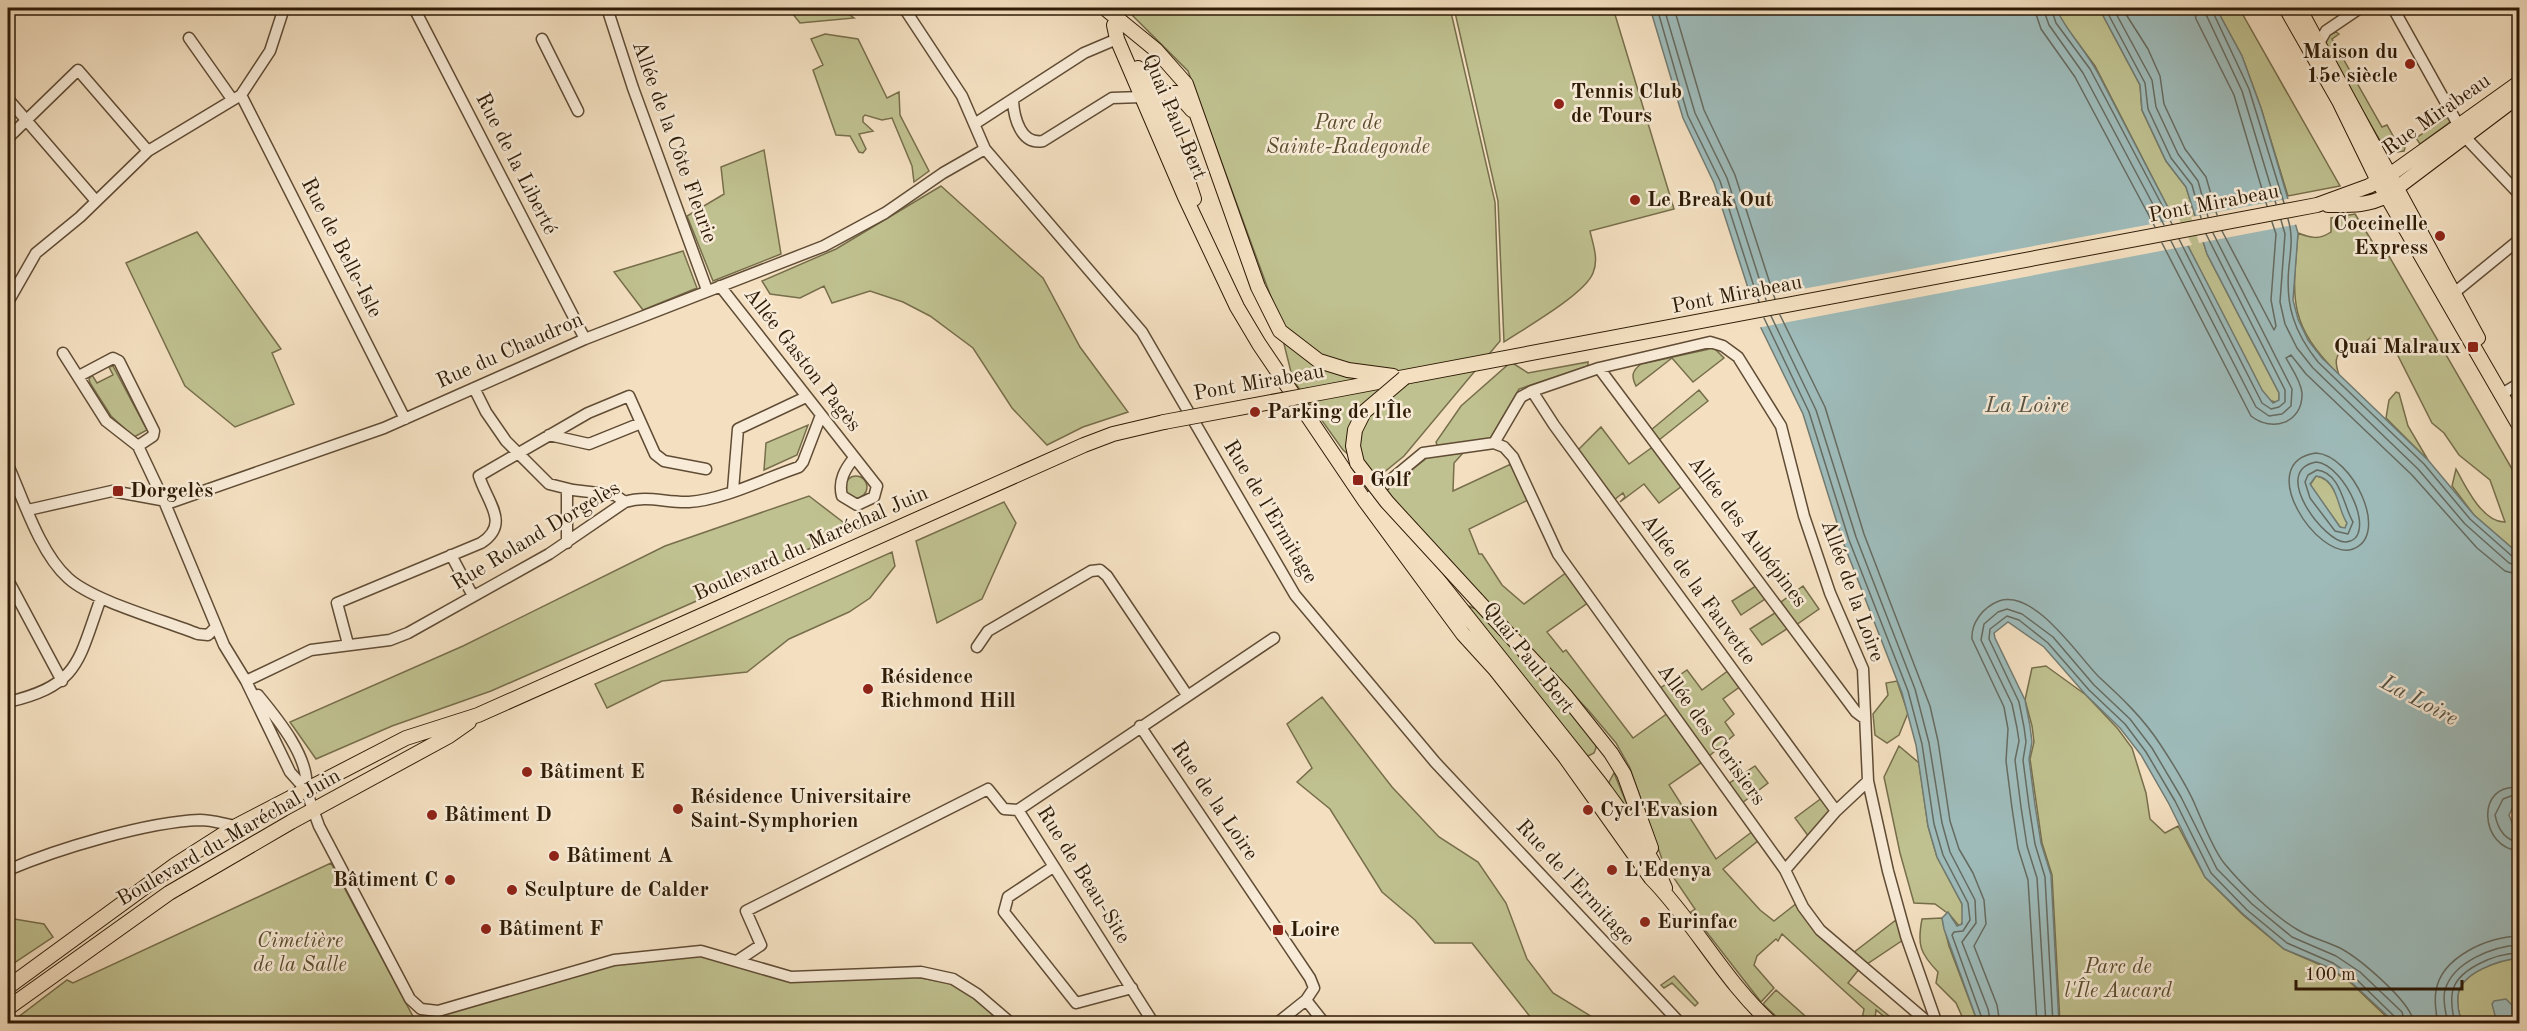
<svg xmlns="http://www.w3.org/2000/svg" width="2527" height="1031" viewBox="0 0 2527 1031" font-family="'Old Standard TT',serif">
<rect width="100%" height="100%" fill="#f4e0c1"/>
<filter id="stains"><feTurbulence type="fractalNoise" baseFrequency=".00333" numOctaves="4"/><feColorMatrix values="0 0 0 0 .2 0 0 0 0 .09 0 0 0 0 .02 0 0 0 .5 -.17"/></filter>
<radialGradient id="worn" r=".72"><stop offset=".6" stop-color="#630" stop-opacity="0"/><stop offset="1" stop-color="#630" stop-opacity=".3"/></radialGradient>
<path fill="#c0c190" stroke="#776e4b" stroke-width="1.5" d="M788,8H840L854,18L800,23Z
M1125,8H1450L1495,202L1500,341L1404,456L1377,478L1343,450L1293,380L1275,308L1188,71Z
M1454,8H1613L1674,209L1590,231C1593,245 1599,259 1593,273C1585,294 1525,328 1504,342L1498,201Z
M2056,8H2099L2140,85L2142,110L2166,161L2186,187L2207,254L2279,393V400L2276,402L2267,400L2095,66L2061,20Z
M2216,8H2239L2340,186L2288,196L2261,108L2242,56Z
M2336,32L2339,34L2332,39L2382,127L2387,125L2396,141L2405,148L2404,151L2397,152L2386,142L2382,144L2324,45L2327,36Z
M825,34L858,39L887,98L899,92L900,115L929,171L914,182L912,166L892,118L882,120L865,115L863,117V122L873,131L859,134L866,149L863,153L859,152L850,136L836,135L813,70L823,65L811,39Z
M2449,116L2450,122L2420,144L2416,138Z
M764,150L781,254L713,281L687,216L724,194L721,167Z
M941,186L1043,278L1080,347L1128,412L1083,427L1047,445L1012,408L973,348L930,316L903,302L870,291L832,303L824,286L800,298L770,294L762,281L836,249Z
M2355,214L2375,246L2382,244L2519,481V554L2474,515L2452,486L2456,469C2465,486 2483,523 2505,522L2490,480L2459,455L2444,433L2432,423L2390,340L2371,337L2359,348L2345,347C2334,356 2335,363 2339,375C2288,324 2292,301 2298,233C2311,238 2319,240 2331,232V218Z
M197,232L281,349L272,353L294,404L235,427L185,386L126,263Z
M683,251L697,288L643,310L614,272Z
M1714,348L1724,358L1693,382L1672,358L1636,386C1631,376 1632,371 1641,364Z
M1511,362L1528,373L1588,362V366L1519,389L1490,439L1438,447L1436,442L1461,406Z
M113,366L147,430L134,437L111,416L90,383L89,379L92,375L97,383L113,375L109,367Z
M1699,390L1708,401L1659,440L1651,430Z
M2396,392L2399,393L2408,426L2428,460L2386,418L2389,400Z
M808,425L797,455L764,470L766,443Z
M1601,427L1629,464L1654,446L1682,486L1659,503L1644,484L1620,502L1625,497L1623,493L1614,500L1578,450Z
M1463,453L1454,463L1453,491L1511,464L1528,500L1469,529L1479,554H1482L1502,585L1524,604L1567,572L1589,602L1547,632L1563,652L1566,650L1633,738L1668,713L1702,762L1669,785L1716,859L1753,831L1759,840L1723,869L1760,910L1774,921L1797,903L1860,968L1848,983L1898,1023H1892L1876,1010L1875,1019H1862L1864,1009L1782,934L1778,941L1776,939L1757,956L1754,965L1774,988L1761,1002L1691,912L1695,909L1663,862L1630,768L1616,743L1589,711L1384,492L1428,457Z
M2316,476C2335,478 2341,508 2347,523L2345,529L2340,527L2310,485Z
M845 487a11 11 0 1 1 22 0a11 11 0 1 1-22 0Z
M809,496L852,529L692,603L491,691L392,726L316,759L290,722L463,646L665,546Z
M1004,502L1016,523L982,599L937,623L916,541Z
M892,552L895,566L870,598L849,612L789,639L747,672L662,681L607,708L595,684Z
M1759,584L1768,597L1741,615L1732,601Z
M1803,586L1819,609L1796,625L1781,602Z
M1466,605L1476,609L1595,739L1596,748L1594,753L1588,756L1583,752Z
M1778,611L1790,627L1762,645L1750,629Z
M2046,666L2086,695L2118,729L2132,748L2146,793L2150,819L2165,833L2178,826L2205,877L2243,915L2284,949L2330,969L2352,984L2393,1023H2060L2052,875L2042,843L2030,759L2034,742L2032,726L2025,700L2032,668Z
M1687,670L1702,690L1729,670L1741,686L1723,699L1734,714L1725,722L1734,735L1708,757L1659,689Z
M1897,681L1908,713L1899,735L1887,743L1875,735L1873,714L1888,695L1886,683Z
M1322,697L1392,787L1439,837L1478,862L1506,903L1527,959L1553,993L1602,1023H1535L1472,943H1435L1415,920L1382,892L1330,809L1297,782L1312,768L1287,724Z
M1899,746L1919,763L1928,826L1937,857L1962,904L1964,919L1960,927L1950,915L1935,904L1914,903L1900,853L1884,777Z
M1755,766L1768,783L1742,803L1728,784Z
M1614,773L1628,807L1627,808L1608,784Z
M1823,797L1831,812L1809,837L1795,818Z
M331,863L416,1022L613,965L672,955H700L790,981L909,976L949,983L978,999L1006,1024H9L67,980L73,983Z
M8,918L44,924L53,937L8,967Z
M1942,918L1949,946L1978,1023H1965L1956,1003L1936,983L1938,972C1920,953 1917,945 1922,919Z
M1896,920L1903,940L1867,964L1853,953Z
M2519,958V1023H2514L2512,1005L2495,1018L2497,1023H2462C2459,1015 2457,1004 2458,995C2461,972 2500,960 2519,958Z
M1674,976L1698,1003L1695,1006L1672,983L1664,988L1661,985Z
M1776,990L1813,1023H1783L1763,1004Z"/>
<path fill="#9ebbba" stroke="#717b72" stroke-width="1.5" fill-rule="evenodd" d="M1650,8H2056C2067,33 2088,52 2100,77C2154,181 2209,285 2262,390L2273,403L2279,400V393L2207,254L2186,187L2166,161L2142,110L2140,85L2099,8H2216L2242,56L2261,108L2298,233L2293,300L2298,319L2308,340L2322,358L2428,460L2474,515L2519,554L2520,813L2512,809L2509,815L2513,825L2519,830V958C2500,960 2461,972 2458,995C2457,1004 2459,1015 2462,1023H2395L2352,983L2330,968L2284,949L2243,914L2205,877L2169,804L2141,755L2120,728L2086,695L2044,647L2008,622L1994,633L1995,638L2025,700L2030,726L2032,742L2029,759L2035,805L2041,843L2051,875L2059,1023H1978L1944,929L1942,918L1948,912L1957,926L1962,924V904L1937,857L1928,826L1916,745L1902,693L1843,542L1803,414L1761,328L1714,183L1683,118ZM2316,476C2338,478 2337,509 2347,523L2345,528L2340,527L2310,484Z
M2506,999L2512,1005L2514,1023H2497L2492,1004L2494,1001Z"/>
<path fill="#f4e0c1" d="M2292,198L2299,224L2199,243L2191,217Z
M2179,219L2192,245L1757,328L1749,299Z"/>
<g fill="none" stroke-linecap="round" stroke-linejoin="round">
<path stroke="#666b60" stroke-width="1.5" d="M1657,8L1688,116L1720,181L1759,302
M1664,8L1695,113L1727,178L1766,300
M1674,8L1704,110L1735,175L1775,299
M2034,8L2041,29L2075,77L2155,227
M2043,8L2049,25L2083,73L2164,225
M2051,8L2056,23L2090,69L2172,224
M2105,8L2145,83L2148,109L2171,158L2192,185L2201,218
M2113,8L2152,80L2156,107L2178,154L2198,181L2208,217
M2122,8L2148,49L2160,76L2164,104L2185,149L2206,177L2217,215
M2194,8L2196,19L2234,95L2267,206
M2203,8L2242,91L2276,204
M2211,8L2249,89L2284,203
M2288,219C2293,235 2291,249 2289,266C2285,305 2294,332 2318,362L2424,464L2470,519L2513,557L2520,558
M2281,220L2285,234L2280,302L2285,324L2297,348L2313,368L2418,469L2465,524L2509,563L2520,566
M2222,231L2274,330L2276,326L2271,300L2276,234L2272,222
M2179,239L2262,403L2271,409L2279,407L2285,402V390L2206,234
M2171,241L2256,407L2269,416L2282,414L2291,406L2292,389L2213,233
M2162,243L2251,416C2272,433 2303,423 2302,393C2301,381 2292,369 2286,358L2291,355L2306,374L2412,475L2477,548L2505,571L2520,575
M1780,315L1825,407L1864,534L1930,706L1938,741L1950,821L1959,849L1973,873L1984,900L1986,924L1974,946L1997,1005L2000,1024
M1771,316L1816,410L1856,537L1915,689L1929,743L1942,823L1950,852L1975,900L1976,923L1962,942L1988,1009L1991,1024
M1764,318L1809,412L1849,540L1908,691L1922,744L1934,824L1943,855L1968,903L1970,920L1963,931L1954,932L1952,935L1984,1024
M2316,453C2352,455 2391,535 2353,549C2318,562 2252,462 2316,453Z
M2316,462C2345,464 2379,539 2346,542C2326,544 2269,471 2316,462Z
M2317,470C2341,473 2343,505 2353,522L2348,534L2335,531L2310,498L2305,482L2308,475Z
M2520,788C2475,781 2479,849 2520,851
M2520,797L2511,796L2503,799L2495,815C2498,829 2505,841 2520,842
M2037,1024L2028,880L2018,848L2012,808L2006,761L2008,729L2004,707L1972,639C1971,623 1983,607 1999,601C2035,589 2078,656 2099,677C2122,698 2143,718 2160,744C2173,764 2187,785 2196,807C2203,823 2214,851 2224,863C2242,885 2274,916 2298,930C2311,938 2326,941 2340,948C2359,958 2413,1003 2414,1024
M2046,1024L2037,878L2027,846L2021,807L2015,760L2019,741L2017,728L2012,704L1981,640L1984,624L1998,612L2007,609L2022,614L2053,637L2094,685L2130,719L2152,748L2181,797L2217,869L2252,904L2292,937L2336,956L2360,972L2402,1012L2405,1024
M2053,1024L2045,877L2035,844L2029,806L2023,760L2026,742L2024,727L2019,702L1989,639L1990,629L2007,616L2019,620L2048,643L2089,690L2125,724L2146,752L2175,801L2211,873L2247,910L2287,943L2333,963L2355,978L2395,1017L2397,1024
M2438,1024C2436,1013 2434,1001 2436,991C2441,957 2489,936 2520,936
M2448,1024C2446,1013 2442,1000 2445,990C2453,962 2493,946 2520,945
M2455,1024C2453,1015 2451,1004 2452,995C2454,969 2497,953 2520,953"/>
<g stroke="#604c35" stroke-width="13">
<path id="minor" d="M414,8L585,339
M607,8L633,88L707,290
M904,8L962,96L985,149L1142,332L1295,595L1435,762L1681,1024
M2393,8L2465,137L2520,195
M189,38L232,99
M542,39L578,111
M2319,43L2326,31L2360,8
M241,95L405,419
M8,99L96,201
M1013,101C1014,118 1021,145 1043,141L1112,98L1142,97
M976,123L1084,53L1117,39
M8,138L78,70L148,151
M720,286L877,486L874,497L857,505L842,496C838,481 845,469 854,458
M2454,293L2520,239
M8,302L36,253L80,217L148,151L241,95L270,51L284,8
M63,353L106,421L138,446L164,501L224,645L246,681L290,772L306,790L319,826L410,999L421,1009L438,1011L614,960L701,951L791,977L921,972L953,979L977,994L1012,1024
M1599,368L1856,712L1864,718
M79,376L113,358L119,361L154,431L153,436L138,446
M474,388L486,412L506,441L549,484L573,490L615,495L625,502
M1532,391L1554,425L1836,811
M2500,395L2520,383
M549,435L589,444L641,423
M1494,443L1504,447L1513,457L1558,554L1785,870L1803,907L1820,930L1930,1024
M8,465C23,499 40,553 68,578C93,601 163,620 198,634L208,635L216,627
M733,490L738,429L806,397
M1365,501L1423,453L1494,443L1521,397L1532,391L1599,368L1710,342L1723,346L1738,357L1781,426L1804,516L1830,593L1863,669L1868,781L1888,871L1906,936L1937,1024
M28,510L112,491L172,502L384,428L585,339L824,246L885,213L943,173L985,149
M567,543V489
M451,555L473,596
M8,580L62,681
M348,644L337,603L481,543C511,524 487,502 479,476L588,413L629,396L655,454L664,461L706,469
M977,647L988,631L1091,571L1100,570L1107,576L1187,695
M246,681L311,650L390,640L408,633L549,554L625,502C647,495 666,503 689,502C723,500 766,478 799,467L803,462L821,415
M258,695C277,718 311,759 306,790
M8,702C80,685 78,661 101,598
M1140,726L1310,978L1314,988L1306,1000L1276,1024
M1053,867L1008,897L1004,912L1076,1003L1132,988
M8,870C57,849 146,822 200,820C212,820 224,824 236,826
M1785,870L1836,811L1868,781
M737,961L761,945L746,911L988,789L1004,809L1018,810
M1306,1000L1325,1024
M1154,1024L1018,810L1274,638"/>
</g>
<g stroke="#2e1b06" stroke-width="16">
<path id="major" d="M2286,8L2339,101L2378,181L2520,427
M2299,8L2478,338
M1107,10L1156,50L1186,84L1258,287L1280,331L1319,361L1348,370L1393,376
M1114,25L1117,39L1185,197L1237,307L1259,344L1365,501L1463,634L1494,668L1565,757L1651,878C1695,923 1725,982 1772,1024
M1138,68L1172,132L1194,199
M1147,96L1161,93H1177L1192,110
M2328,205C2349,205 2368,206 2386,196L2520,95
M1309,395L2317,205L2369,186L2391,174L2520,82
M1377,503L1599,782C1623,815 1650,850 1665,888
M1477,600L1565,695L1611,753L1624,774L1651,848
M8,987L175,865L236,826L406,738L478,715L1084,445L1113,434L1164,422
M8,1008L169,893L291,822L449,736L469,722"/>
</g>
<use href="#minor" stroke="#f8ebd7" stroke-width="10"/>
<use href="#major" stroke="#f4e0c1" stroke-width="14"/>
<g stroke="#2e1b06" stroke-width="16" stroke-linecap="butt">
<path id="major-bridge" d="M1404,378L1364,412L1355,430L1353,446L1357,463L1387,502L1477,600
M1164,422L1309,395"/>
</g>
<use href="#major-bridge" stroke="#f4e0c1" stroke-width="14"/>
</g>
<g fill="#8f2418" stroke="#f8ebd7" stroke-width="2">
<circle cx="2410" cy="64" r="6"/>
<circle cx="1559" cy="104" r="6"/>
<circle cx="1635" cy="200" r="6"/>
<circle cx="2440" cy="236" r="6"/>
<rect x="2467" y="341" width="12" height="12" rx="3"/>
<circle cx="1255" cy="412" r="6"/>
<rect x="1352" y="474" width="12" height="12" rx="3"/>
<rect x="112" y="485" width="12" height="12" rx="3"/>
<circle cx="868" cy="689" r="6"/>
<circle cx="527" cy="772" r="6"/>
<circle cx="678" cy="809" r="6"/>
<circle cx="1588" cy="810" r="6"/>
<circle cx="432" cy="815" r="6"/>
<circle cx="554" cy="856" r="6"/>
<circle cx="1612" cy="870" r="6"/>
<circle cx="450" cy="880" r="6"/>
<circle cx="512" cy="890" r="6"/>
<circle cx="1645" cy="922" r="6"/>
<circle cx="486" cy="929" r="6"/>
<rect x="1272" y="924" width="12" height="12" rx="3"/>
</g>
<g text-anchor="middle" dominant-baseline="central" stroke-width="5" stroke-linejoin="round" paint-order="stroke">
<g font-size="21" font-weight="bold" fill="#2e1b06" stroke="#f8ebd7" text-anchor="start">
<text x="2398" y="52" text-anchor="end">Maison du<tspan x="2398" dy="24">15e siècle</tspan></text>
<text x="1571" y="92">Tennis Club<tspan x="1571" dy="24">de Tours</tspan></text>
<text x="1647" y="200">Le Break Out</text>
<text x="2428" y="224" text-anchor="end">Coccinelle<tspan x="2428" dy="24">Express</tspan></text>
<text x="2461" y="347" text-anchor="end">Quai Malraux</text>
<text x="1267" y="412">Parking de l'Île</text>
<text x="1370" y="480">Golf</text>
<text x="130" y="491">Dorgelès</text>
<text x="880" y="677">Résidence<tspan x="880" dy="24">Richmond Hill</tspan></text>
<text x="539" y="772">Bâtiment E</text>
<text x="690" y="797">Résidence Universitaire<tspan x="690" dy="24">Saint-Symphorien</tspan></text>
<text x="1600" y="810">Cycl'Evasion</text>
<text x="444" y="815">Bâtiment D</text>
<text x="566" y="856">Bâtiment A</text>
<text x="1624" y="870">L'Edenya</text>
<text x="438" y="880" text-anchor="end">Bâtiment C</text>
<text x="524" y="890">Sculpture de Calder</text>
<text x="1657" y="922">Eurinfac</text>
<text x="498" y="929">Bâtiment F</text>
<text x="1290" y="930">Loire</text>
</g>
<g font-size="21" fill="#2e1b06" stroke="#f8ebd7">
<text transform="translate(2437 115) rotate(-35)">Rue Mirabeau</text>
<text transform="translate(1174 117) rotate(67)">Quai Paul Bert</text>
<text transform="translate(674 142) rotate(70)">Allée de la Côte Fleurie</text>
<text transform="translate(516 164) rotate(63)">Rue de la Liberté</text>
<text transform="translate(2214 204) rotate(-11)">Pont Mirabeau</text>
<text transform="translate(341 248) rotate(63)">Rue de Belle-Isle</text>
<text transform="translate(1737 295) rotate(-11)">Pont Mirabeau</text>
<text transform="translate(510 351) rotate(-24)">Rue du Chaudron</text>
<text transform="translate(802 360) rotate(52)">Allée Gaston Pagès</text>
<text transform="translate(1259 383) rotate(-10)">Pont Mirabeau</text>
<text transform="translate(1270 512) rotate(59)">Rue de l'Ermitage</text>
<text transform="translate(1747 532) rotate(53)">Allée des Aubépines</text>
<text transform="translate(536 536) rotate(-31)">Rue Roland Dorgelès</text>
<text transform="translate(811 544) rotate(-24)">Boulevard du Maréchal Juin</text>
<text transform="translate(1698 590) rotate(54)">Allée de la Fauvette</text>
<text transform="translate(1852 591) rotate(70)">Allée de la Loire</text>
<text transform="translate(1528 658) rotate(52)">Quai Paul Bert</text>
<text transform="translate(1711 735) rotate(54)">Allée des Cerisiers</text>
<text transform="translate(1214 801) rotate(56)">Rue de la Loire</text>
<text transform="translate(229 838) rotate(-30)">Boulevard du Maréchal Juin</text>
<text transform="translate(1083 875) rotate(58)">Rue de Beau-Site</text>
<text transform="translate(1575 883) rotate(47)">Rue de l'Ermitage</text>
</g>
<g font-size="21" font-style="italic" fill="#5a4d2f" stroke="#f8ebd7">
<text x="1348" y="123">Parc de<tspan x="1348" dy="24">Sainte-Radegonde</tspan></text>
<text x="300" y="941">Cimetière<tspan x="300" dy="24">de la Salle</tspan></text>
<text x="2118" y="967">Parc de<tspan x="2118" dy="24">l'Île Aucard</tspan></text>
</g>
<g font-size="22" font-style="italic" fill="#555345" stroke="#f8ebd7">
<text x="2027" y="406">La Loire</text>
<text transform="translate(2419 701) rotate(28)">La Loire</text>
</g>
</g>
<rect width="2527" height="1031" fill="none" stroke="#f4e0c1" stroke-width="30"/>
<rect x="9" y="9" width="2509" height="1013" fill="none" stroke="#2e1b06" stroke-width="3"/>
<rect x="15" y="15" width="2497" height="1001" fill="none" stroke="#2e1b06" stroke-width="1.5"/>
<path d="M2296 980v9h166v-9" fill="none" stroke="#2e1b06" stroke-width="3"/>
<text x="2305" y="980" font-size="18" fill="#2e1b06" stroke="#f8ebd7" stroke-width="4.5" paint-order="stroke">100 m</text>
<rect width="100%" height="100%" filter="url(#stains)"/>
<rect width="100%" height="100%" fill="url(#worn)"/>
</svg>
